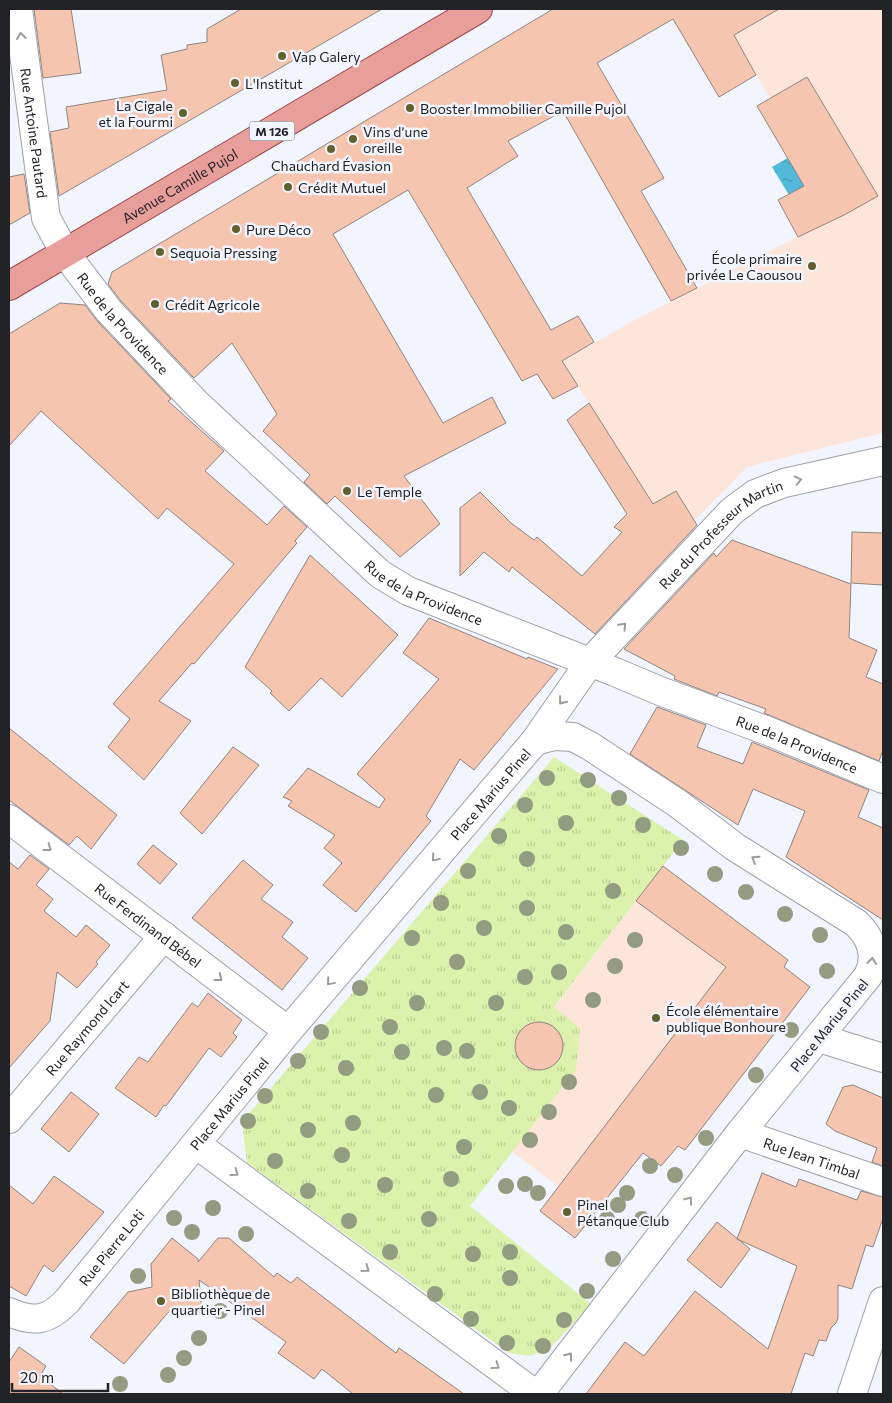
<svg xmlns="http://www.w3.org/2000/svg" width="892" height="1403" viewBox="0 0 892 1403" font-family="Commissioner,sans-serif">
<defs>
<pattern id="park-tufts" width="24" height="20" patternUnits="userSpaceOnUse" patternTransform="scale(1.25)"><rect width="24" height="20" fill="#dcf1ac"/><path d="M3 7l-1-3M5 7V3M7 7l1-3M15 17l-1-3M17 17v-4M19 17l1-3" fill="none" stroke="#bcce94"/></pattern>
<pattern id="water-ripples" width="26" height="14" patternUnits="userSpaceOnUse" patternTransform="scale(1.25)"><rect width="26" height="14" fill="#52b9db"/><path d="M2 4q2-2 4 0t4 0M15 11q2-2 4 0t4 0" fill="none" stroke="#4496b1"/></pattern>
</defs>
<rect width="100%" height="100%" fill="#f2f4fe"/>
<path fill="#fde5da" d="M719,9H883V433L747,467L694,521L653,504L562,361L633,321L809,231L830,204Z
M663,866L788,960L671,1115L698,1136L685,1150L678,1147L661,1166L606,1125L559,1187L511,1151L576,1070L554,1008Z"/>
<path fill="url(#park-tufts)" d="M554,757L683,840L554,1007L580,1028L576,1070L470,1206L591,1304L552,1346L531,1356L509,1353L247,1163L242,1122Z"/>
<path fill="url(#water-ripples)" d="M793,155L820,200L800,213L772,167Z"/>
<path fill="#f6c5b0" stroke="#8f8480" d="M34,9H71L81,73L43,78Z
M241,9H382L59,196L50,132L69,128L66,107L167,90L161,55L187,49V45L207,42V29Z
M553,9H779L734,35L756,75L719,97L673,19L597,63L664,178L641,191L697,288L671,301L563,111L508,141L518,156L467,188L551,330L578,316L594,342L562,361L578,386L553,399L537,374L522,381L408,190L333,234L443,423L492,397L506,423L404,476L440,524L400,557L335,496L327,504L304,482L310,475L263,431L277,414L232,343L194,378L121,301L108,284L112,272Z
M807,77L878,196L846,214L798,237L778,200L804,186L757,106Z
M24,174L30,213L9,225V177Z
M60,303L85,305L98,322L171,399L168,401L224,451L205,471L267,525L284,506L307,527L295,541L297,543L194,664L192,663L159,701L191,721L144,780L108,747L130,719L113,704L234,564L167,508L158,519L41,411L9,446V334Z
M589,403L653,504L676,491L697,525L595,634L512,567L509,572L484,552L460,576V508L480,492L511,523L534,540L537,537L582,576L622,532L614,527L627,514L567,420Z
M852,532L883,533V585L851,583Z
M732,540L851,584L849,638L877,650L866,677L883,684V750L879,761L764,713L766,709L719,692L717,696L674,679L675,676L624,649L714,553L716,557Z
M310,555L398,635L342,697L321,678L289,711L270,693L272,691L245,667Z
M429,618L527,659L528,657L558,669L474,770L460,759L426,816L431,821L356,912L323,885L342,863L324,848L335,835L288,806L292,801L283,797L308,768L379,808L385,799L357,774L439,679L403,653Z
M657,707L706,725L697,747L743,764L752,742L869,790L858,817L883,828V920L786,857L805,811L753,789L738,825L630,754Z
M9,728L117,815L91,849L77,836L69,845L9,800Z
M233,747L259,765L202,834L180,813Z
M153,845L177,864L160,884L137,864Z
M30,855L49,869L36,885L53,899L44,911L76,937L86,925L110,945L96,962L98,964L77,988L57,972L50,1021L9,1068V862L18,869Z
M243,860L273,885L261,899L293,922L282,937L308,958L282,990L192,918Z
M663,866L788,960L784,967L810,987L685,1150L678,1146L661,1166L643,1153L575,1238L540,1211L726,967L636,901Z
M208,993L242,1020L233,1033L237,1037L221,1057L209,1048L166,1106L164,1105L156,1117L115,1088L139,1057L148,1062L192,1003L198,1007Z
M515 1046a24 24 0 1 1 48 0a24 24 0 1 1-48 0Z
M853,1085L883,1098V1166L872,1162L877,1148L835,1131L826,1124L843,1087Z
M71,1092L99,1114L69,1152L41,1129Z
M762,1173L796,1187L799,1179L857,1200L861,1191L883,1197V1218L873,1247L866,1245L852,1289L838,1285V1318L836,1323L831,1328L826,1341L819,1340L813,1356L805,1353L791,1394H586L625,1342L644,1356L695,1291L768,1349L797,1266L737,1239Z
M54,1176L104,1212L53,1272L44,1265L26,1296L9,1286V1185L33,1204Z
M717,1222L750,1249L721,1288L687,1260Z
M172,1238L198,1259V1262L218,1238H229L274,1277L277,1273L291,1283L297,1277L396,1353L399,1348L464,1394H353L322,1369L314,1379L278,1353L286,1342L199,1280L202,1312L182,1316L172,1308L124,1364L90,1337L128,1292L152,1287L151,1264Z
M19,1347L46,1366L40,1376L63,1394H9V1362Z"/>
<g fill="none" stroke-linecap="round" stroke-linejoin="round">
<g stroke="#9fa1ab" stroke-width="30">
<g id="street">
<path id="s1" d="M18,9L46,218L65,253L109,311L197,404L380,574L408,591L615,672L660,691L768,731L883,779"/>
<path d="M535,741L554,736L573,737L590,746L677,803L735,847L856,923C872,938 878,956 868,976L740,1133L539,1394"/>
<path id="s2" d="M9,819L288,1031"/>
<path d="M819,1038L883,1058"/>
<path id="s3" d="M9,1119L164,936"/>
<path id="s4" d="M740,1133L883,1182"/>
<path d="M196,1144L535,1394"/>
<path id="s5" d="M9,1312C34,1323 48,1321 67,1301L288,1031L535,741L590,662L732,511L755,494L784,483L883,461"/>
<path d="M852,1394L883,1301"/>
</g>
</g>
<g stroke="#994946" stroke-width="30">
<g id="primary">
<path id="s6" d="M9,286L478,9"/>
</g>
</g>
<use href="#street" stroke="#fff" stroke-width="28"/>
<use href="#primary" stroke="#e89e9b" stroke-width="28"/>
</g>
<g fill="#939b81">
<circle cx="547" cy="778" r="8"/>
<circle cx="588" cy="780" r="8"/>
<circle cx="619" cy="798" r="8"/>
<circle cx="525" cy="805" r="8"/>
<circle cx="566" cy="823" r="8"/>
<circle cx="643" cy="825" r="8"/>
<circle cx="499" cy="836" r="8"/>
<circle cx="681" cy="848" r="8"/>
<circle cx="527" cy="859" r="8"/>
<circle cx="468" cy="871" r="8"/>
<circle cx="715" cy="874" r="8"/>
<circle cx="613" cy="891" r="8"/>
<circle cx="746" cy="892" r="8"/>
<circle cx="441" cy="903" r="8"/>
<circle cx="527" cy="908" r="8"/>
<circle cx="785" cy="914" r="8"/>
<circle cx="484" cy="928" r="8"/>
<circle cx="566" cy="932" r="8"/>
<circle cx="820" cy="935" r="8"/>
<circle cx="412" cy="938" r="8"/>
<circle cx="635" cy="940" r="8"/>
<circle cx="457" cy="962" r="8"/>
<circle cx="615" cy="966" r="8"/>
<circle cx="827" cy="971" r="8"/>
<circle cx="559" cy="972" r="8"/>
<circle cx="525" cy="977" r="8"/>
<circle cx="360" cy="988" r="8"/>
<circle cx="593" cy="1000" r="8"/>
<circle cx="417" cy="1003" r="8"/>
<circle cx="496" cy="1003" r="8"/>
<circle cx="390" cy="1027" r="8"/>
<circle cx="791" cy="1030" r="8"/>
<circle cx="321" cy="1032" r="8"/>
<circle cx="444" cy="1048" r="8"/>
<circle cx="467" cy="1051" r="8"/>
<circle cx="402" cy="1052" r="8"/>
<circle cx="298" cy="1061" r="8"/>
<circle cx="346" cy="1068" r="8"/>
<circle cx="756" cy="1075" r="8"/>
<circle cx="569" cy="1082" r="8"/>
<circle cx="480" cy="1092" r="8"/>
<circle cx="436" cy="1095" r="8"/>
<circle cx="265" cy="1096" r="8"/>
<circle cx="509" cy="1108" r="8"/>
<circle cx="549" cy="1112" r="8"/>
<circle cx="248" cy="1121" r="8"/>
<circle cx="353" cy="1123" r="8"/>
<circle cx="308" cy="1130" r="8"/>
<circle cx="706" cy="1138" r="8"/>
<circle cx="530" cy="1140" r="8"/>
<circle cx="464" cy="1147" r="8"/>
<circle cx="342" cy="1155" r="8"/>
<circle cx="275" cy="1161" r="8"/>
<circle cx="650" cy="1166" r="8"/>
<circle cx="675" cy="1175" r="8"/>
<circle cx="451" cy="1179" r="8"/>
<circle cx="525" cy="1184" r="8"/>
<circle cx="385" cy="1185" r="8"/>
<circle cx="506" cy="1186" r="8"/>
<circle cx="308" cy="1191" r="8"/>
<circle cx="538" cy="1193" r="8"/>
<circle cx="627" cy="1193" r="8"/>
<circle cx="618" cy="1205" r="8"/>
<circle cx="213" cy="1208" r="8"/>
<circle cx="174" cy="1218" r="8"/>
<circle cx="429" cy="1219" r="8"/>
<circle cx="607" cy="1219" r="8"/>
<circle cx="642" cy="1219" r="8"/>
<circle cx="349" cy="1221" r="8"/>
<circle cx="192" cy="1232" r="8"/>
<circle cx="246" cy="1234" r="8"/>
<circle cx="390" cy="1252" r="8"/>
<circle cx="510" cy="1252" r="8"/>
<circle cx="473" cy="1254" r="8"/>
<circle cx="613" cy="1259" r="8"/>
<circle cx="138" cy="1276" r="8"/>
<circle cx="510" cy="1278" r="8"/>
<circle cx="587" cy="1291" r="8"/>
<circle cx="435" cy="1294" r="8"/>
<circle cx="220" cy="1311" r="8"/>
<circle cx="471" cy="1319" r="8"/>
<circle cx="564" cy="1320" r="8"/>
<circle cx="199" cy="1338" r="8"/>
<circle cx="507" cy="1343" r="8"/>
<circle cx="543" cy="1346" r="8"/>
<circle cx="184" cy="1358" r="8"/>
<circle cx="168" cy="1375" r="8"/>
<circle cx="120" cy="1384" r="8"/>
</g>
<defs><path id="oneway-chevron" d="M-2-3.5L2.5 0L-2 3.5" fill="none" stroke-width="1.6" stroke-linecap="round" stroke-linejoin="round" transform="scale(1.25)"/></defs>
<g stroke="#9c9c9d">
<use href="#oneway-chevron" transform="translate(21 36) rotate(-97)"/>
<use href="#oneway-chevron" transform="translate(798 480) rotate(-13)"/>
<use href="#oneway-chevron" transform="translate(623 626) rotate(-47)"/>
<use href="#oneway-chevron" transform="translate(562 701) rotate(128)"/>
<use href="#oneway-chevron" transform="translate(48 848) rotate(37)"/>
<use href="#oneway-chevron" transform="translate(435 858) rotate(130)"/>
<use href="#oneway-chevron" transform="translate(755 859) rotate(-147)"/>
<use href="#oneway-chevron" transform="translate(872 961) rotate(-84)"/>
<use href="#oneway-chevron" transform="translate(219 978) rotate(38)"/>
<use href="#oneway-chevron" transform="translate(330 982) rotate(130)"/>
<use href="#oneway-chevron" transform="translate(235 1173) rotate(36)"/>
<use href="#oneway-chevron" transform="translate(689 1200) rotate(-53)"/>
<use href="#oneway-chevron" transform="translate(366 1269) rotate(36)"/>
<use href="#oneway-chevron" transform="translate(569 1356) rotate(-52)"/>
<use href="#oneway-chevron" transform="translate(496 1366) rotate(36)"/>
</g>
<g fill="#62612e" stroke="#f2f4fe" stroke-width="2">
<circle cx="282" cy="56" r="5"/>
<circle cx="235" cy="83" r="5"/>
<circle cx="410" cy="108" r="5"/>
<circle cx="183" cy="113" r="5"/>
<circle cx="353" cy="139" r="5"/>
<circle cx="331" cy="149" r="5"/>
<circle cx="288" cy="187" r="5"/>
<circle cx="236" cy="229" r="5"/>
<circle cx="160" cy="252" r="5"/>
<circle cx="812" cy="266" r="5"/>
<circle cx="155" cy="304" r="5"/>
<circle cx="347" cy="491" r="5"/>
<circle cx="656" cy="1018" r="5"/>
<circle cx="567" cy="1212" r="5"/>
<circle cx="161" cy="1301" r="5"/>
</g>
<g text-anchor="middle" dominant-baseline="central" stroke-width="5" stroke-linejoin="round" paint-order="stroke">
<rect fill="#f2f4fe" stroke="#606267" stroke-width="1" x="249.5" y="121.5" width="45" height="19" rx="4"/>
<g font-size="12" font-weight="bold" fill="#222326">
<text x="272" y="131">M 126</text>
</g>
<g font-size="14" fill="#222326" stroke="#f2f4fe" text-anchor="start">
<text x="292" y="56">Vap Galery</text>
<text x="245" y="83">L'Institut</text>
<text x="173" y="105" text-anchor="end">La Cigale<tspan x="173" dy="16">et la Fourmi</tspan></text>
<text x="420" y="108">Booster Immobilier Camille Pujol</text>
<text x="363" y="131">Vins d’une<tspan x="363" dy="16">oreille</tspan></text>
<text x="331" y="165" text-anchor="middle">Chauchard Évasion</text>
<text x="298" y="187">Crédit Mutuel</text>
<text x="246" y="229">Pure Déco</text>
<text x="170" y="252">Sequoia Pressing</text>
<text x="802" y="258" text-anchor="end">École primaire<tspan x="802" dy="16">privée Le Caousou</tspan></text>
<text x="165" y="304">Crédit Agricole</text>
<text x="357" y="491">Le Temple</text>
<text x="666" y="1010">École élémentaire<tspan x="666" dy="16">publique Bonhoure</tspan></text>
<text x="577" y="1204">Pinel<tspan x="577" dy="16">Pétanque Club</tspan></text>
<text x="171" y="1293">Bibliothèque de<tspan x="171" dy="16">quartier - Pinel</tspan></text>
</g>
<g font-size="14" fill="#222326" stroke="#f2f4fe">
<text stroke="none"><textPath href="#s1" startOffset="125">Rue Antoine Pautard</textPath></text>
<text stroke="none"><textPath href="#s6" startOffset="198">Avenue Camille Pujol</textPath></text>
<text stroke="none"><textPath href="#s1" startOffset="342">Rue de la Providence</textPath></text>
<text stroke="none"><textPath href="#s5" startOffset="1075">Rue du Professeur Martin</textPath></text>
<text stroke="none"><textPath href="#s1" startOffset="749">Rue de la Providence</textPath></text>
<text stroke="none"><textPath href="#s1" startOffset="1152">Rue de la Providence</textPath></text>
<text stroke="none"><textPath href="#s5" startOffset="725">Place Marius Pinel</textPath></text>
<text stroke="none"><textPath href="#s2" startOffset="175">Rue Ferdinand Bébel</textPath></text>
<text transform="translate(829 1025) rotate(-51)">Place Marius Pinel</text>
<text stroke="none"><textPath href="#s3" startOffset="120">Rue Raymond Icart</textPath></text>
<text stroke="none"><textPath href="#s5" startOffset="320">Place Marius Pinel</textPath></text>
<text stroke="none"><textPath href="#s4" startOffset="76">Rue Jean Timbal</textPath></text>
<text stroke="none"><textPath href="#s5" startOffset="134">Rue Pierre Loti</textPath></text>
</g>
</g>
<rect width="892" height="1403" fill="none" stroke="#222326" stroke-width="20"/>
<path d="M12 1383v8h96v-8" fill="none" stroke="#222326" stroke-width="2.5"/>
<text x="20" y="1383" font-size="15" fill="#222326" stroke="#f2f4fe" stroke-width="4" paint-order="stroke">20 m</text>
</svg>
